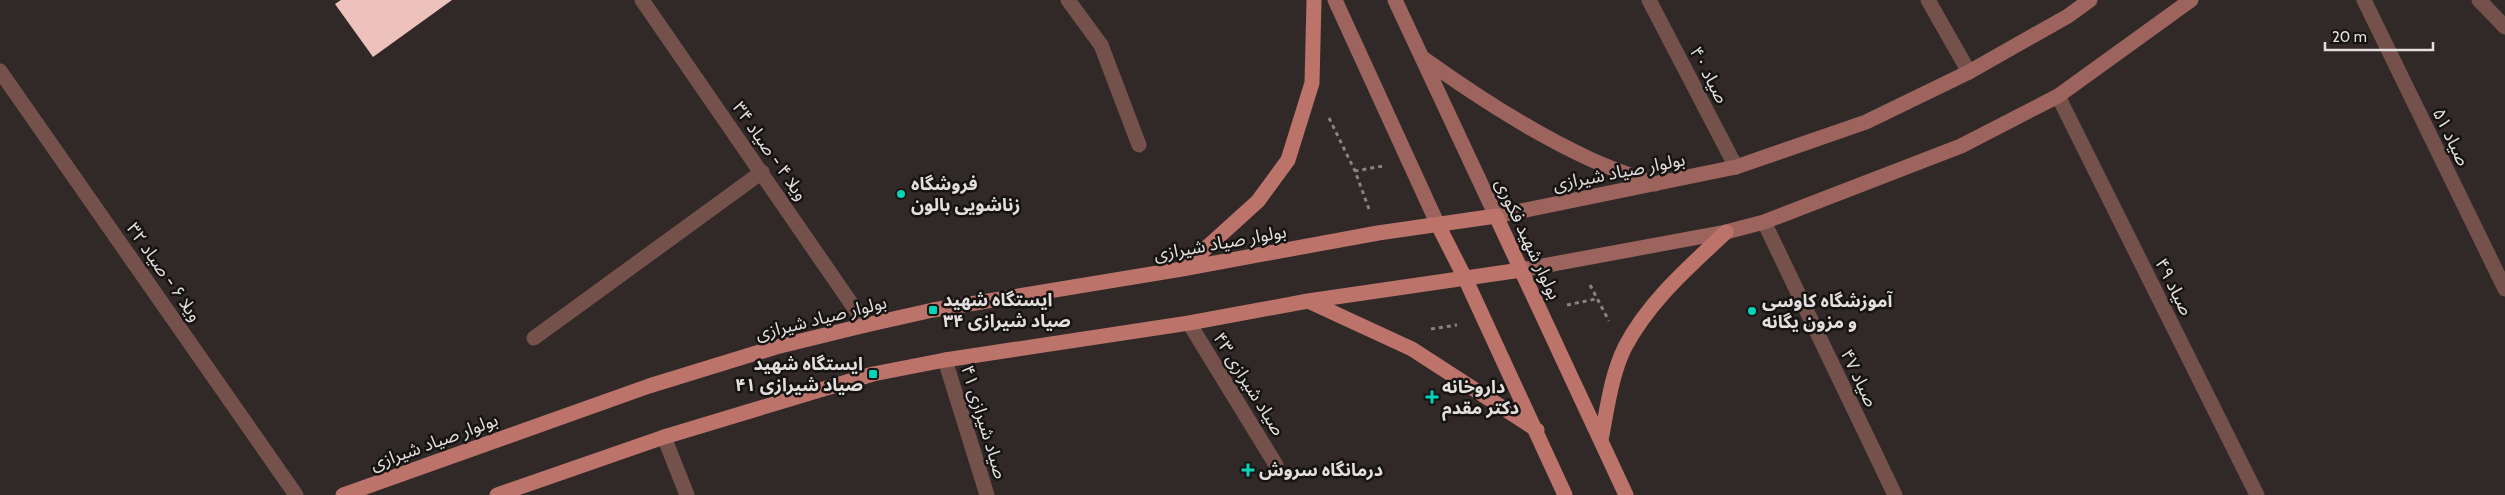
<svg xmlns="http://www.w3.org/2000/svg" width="2505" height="495" viewBox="0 0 2505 495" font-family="Cabin,'Noto Sans Arabic',sans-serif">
<rect width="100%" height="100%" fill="#312928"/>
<path fill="#edc2bc" d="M341,0H452L373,57L335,4Z"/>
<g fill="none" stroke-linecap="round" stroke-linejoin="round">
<path stroke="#898282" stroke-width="3" stroke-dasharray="4 4" stroke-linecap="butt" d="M1329,118L1355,171
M1369,209L1355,171L1383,166
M1590,285L1609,321
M1567,305L1596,299
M1431,329L1457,325"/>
<path stroke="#75514c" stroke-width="15" d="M1189,323L1276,465
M945,360L987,495"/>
<path stroke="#75514c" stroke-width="15" d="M642,0L866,325
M1068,0L1101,45L1139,145
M1649,0L1736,167
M1928,0L1969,72
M2364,0L2505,289
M2479,0L2505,27
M0,71L296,495
M2058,96L2257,495
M1764,222L1895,495
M534,338L762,172
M664,437L687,495"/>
<path stroke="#9d645d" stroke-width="15" d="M1335,0L1438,225
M1395,0L1496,216L1736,167L1866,122L1969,72L2068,16L2090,0
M1423,58C1476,96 1531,132 1590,159C1611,169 1633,176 1655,184
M1521,270L1726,232L1764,222L1961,146L2058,96L2191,0"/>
<path stroke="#bc736a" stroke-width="15" d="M1438,225L1465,278L1565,495
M1183,269L1258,201L1288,160L1312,83L1314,0
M1308,301L1412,349L1537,430
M1601,440C1607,410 1611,375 1625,347C1649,301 1689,267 1726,232
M343,495L649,386L776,347L866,325L933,310L1182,269L1378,233L1496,216L1626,495
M497,495L664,437L873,374L945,360L1189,323L1308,301L1521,270"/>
</g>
<g fill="#00d5b7" stroke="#161313" stroke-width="2">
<circle cx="901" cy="194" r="5"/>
<rect x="928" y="305" width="10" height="10" rx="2.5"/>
<circle cx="1752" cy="311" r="5"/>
<rect x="868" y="369" width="10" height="10" rx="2.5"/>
<path d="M1429.5 389.5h5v5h5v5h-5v5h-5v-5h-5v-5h5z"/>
<path d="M1245.5 462.5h5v5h5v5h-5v5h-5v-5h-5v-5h5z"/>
</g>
<g text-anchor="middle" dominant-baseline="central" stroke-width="5" stroke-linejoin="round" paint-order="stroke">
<g font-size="18" fill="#e4dfdf" stroke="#161313">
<text transform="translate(1709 75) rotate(62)">صیاد ۴۰</text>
<text transform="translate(2451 137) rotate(64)">صیاد ۵۱</text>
<text transform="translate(770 151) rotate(55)">ویلا ۴ - صیاد ۳۴</text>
<text transform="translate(1619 172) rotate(-11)">بولوار صیاد شیرازی</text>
<text transform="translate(1528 239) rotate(65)">بولوار شهید فکوری</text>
<text transform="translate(1220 243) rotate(-10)">بولوار صیاد شیرازی</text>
<text transform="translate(164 272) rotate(55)">ویلا ۶ - صیاد ۳۲</text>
<text transform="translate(2174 287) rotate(63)">صیاد ۴۹</text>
<text transform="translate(821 318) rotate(-14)">بولوار صیاد شیرازی</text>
<text transform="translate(1859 378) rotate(64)">صیاد ۴۷</text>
<text transform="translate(1249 384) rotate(58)">صیاد شیرازی ۴۳</text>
<text transform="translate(984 422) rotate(73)">صیاد شیرازی ۴۱</text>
<text transform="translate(434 442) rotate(-20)">بولوار صیاد شیرازی</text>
</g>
<g font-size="18" font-weight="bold" fill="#e4dfdf" stroke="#161313" text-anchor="start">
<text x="911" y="184">فروشگاه<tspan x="911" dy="21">زناشویی بالون</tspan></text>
<text x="943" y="300">ایستگاه شهید<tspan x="943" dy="21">صیاد شیرازی ۳۴</tspan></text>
<text x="1762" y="301">آموزشگاه کاوسی<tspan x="1762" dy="21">و مزون یگانه</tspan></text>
<text x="863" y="364" text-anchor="end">ایستگاه شهید<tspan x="863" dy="21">صیاد شیرازی ۴۱</tspan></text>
<text x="1442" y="387">داروخانه<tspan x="1442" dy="21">دکتر مقدم</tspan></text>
<text x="1259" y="470">درمانگاه سروش</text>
</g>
</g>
<path d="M2325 42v8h108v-8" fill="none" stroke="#e4dfdf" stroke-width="2.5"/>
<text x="2332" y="42" font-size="15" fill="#e4dfdf" stroke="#161313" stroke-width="4" paint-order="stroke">20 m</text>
</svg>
